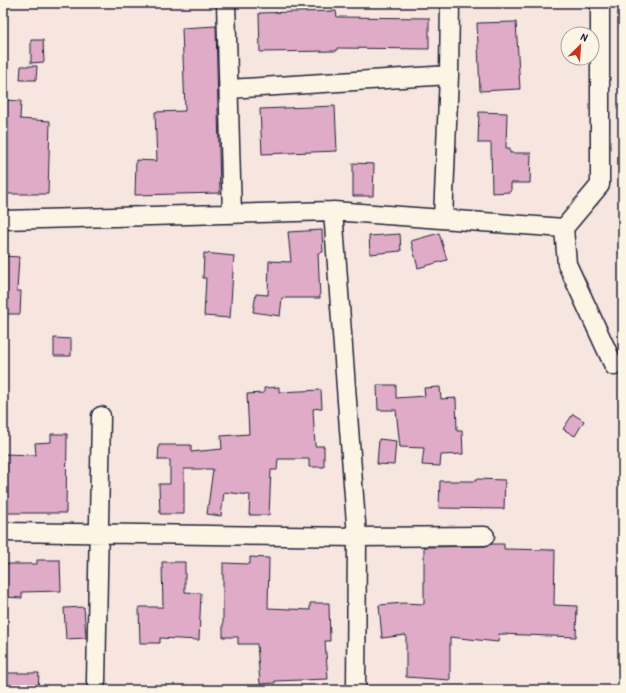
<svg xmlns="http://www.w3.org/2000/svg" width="626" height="693" viewBox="0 0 626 693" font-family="'Patrick Hand',sans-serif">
<rect width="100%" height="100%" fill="#f6e6df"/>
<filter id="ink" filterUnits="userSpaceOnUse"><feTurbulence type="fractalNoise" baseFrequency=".025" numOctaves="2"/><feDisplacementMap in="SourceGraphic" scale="8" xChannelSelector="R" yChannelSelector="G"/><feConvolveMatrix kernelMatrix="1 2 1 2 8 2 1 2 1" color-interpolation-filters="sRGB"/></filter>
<g filter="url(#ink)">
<path fill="#dfabc7" stroke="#22223b" d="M336,11L337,17L429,18V49L337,48V51L260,52L259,13Z
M516,22L520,89L480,91L477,23Z
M216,26L220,193L135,195L136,160L157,161L155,112L185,111L182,28Z
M31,40H43L44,62L31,63Z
M21,66H37L36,80H20Z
M3,100L21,101L20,119L50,121L48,194H3Z
M335,106L337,151L262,154L260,109Z
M479,112L507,113L506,148H510V153H531L530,183H511V192L492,193L491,143H478Z
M353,163L374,164L373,196H353Z
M322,230L323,252L318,253L320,298H282L280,316L253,312L256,294L268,295L269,261L291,262L288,232Z
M439,233L447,260L418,268L411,241Z
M400,234L401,251L370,254L369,236Z
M204,253L234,256L230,318L204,316L206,278H203Z
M3,256L19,257L17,291H21L20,314H3Z
M54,338L71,339V356H54Z
M377,385H396V398L425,396L424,388L440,387L441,399L456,398L457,431H462L463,454L441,455L440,466L422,465L424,448L400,447L396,410H378Z
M279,387V392L321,390L322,408L313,409L315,446H324V467H309V459H278L277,470H271L269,515H249L250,495L224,492L221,516L207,514L213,469H184V514H160L159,484H170V460H158L159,445H191V452L222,449L221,436L249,434L247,394L264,393V388Z
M573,414L584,421L575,436L563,429Z
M51,434H67L66,513H3V454L36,455L35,443L51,442Z
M379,439L396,441L394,465L377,464Z
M476,479L505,480L504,509L439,508L440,481H476Z
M492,544H504V549L555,550L554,605L577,606L576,637L499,634L498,642L450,637V680L406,677V635L382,638L379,605L404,603L424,604V547L485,546Z
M250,557L269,558L268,608L310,610V603H329L330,641H325L328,679L275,681V683L260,684L257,644H238V637H223V563L250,564Z
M37,560H60L61,591L22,592V598L3,597V564H37Z
M162,562H185V592L201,593L199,640L160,638V643H140L139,607H163Z
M84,607L86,638L66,639L64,608Z
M3,673H39L38,690H3Z"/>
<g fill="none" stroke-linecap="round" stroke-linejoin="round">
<g stroke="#22223b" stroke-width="21">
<path id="minor" d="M226,3L232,214
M228,89L449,75
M333,211L357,537L356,690
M443,219L449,75L450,3
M3,220L333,211L564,228L600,185V3
M564,228L567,264L614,366
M3,532L357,537L485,536
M96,682L101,416"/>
</g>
<use href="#minor" stroke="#fcf5e5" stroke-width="18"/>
</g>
</g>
<rect width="626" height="693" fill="none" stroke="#fcf5e5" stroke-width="16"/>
<rect x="8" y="8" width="610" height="677" fill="none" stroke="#22223b" stroke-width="1.5" filter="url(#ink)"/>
<g transform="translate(580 46) rotate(25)"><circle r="19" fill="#fcf5e5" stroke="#a5a1a1"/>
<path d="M0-3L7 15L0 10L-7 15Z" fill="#c8321e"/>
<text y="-6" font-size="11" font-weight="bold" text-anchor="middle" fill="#22223b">N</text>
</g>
</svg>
